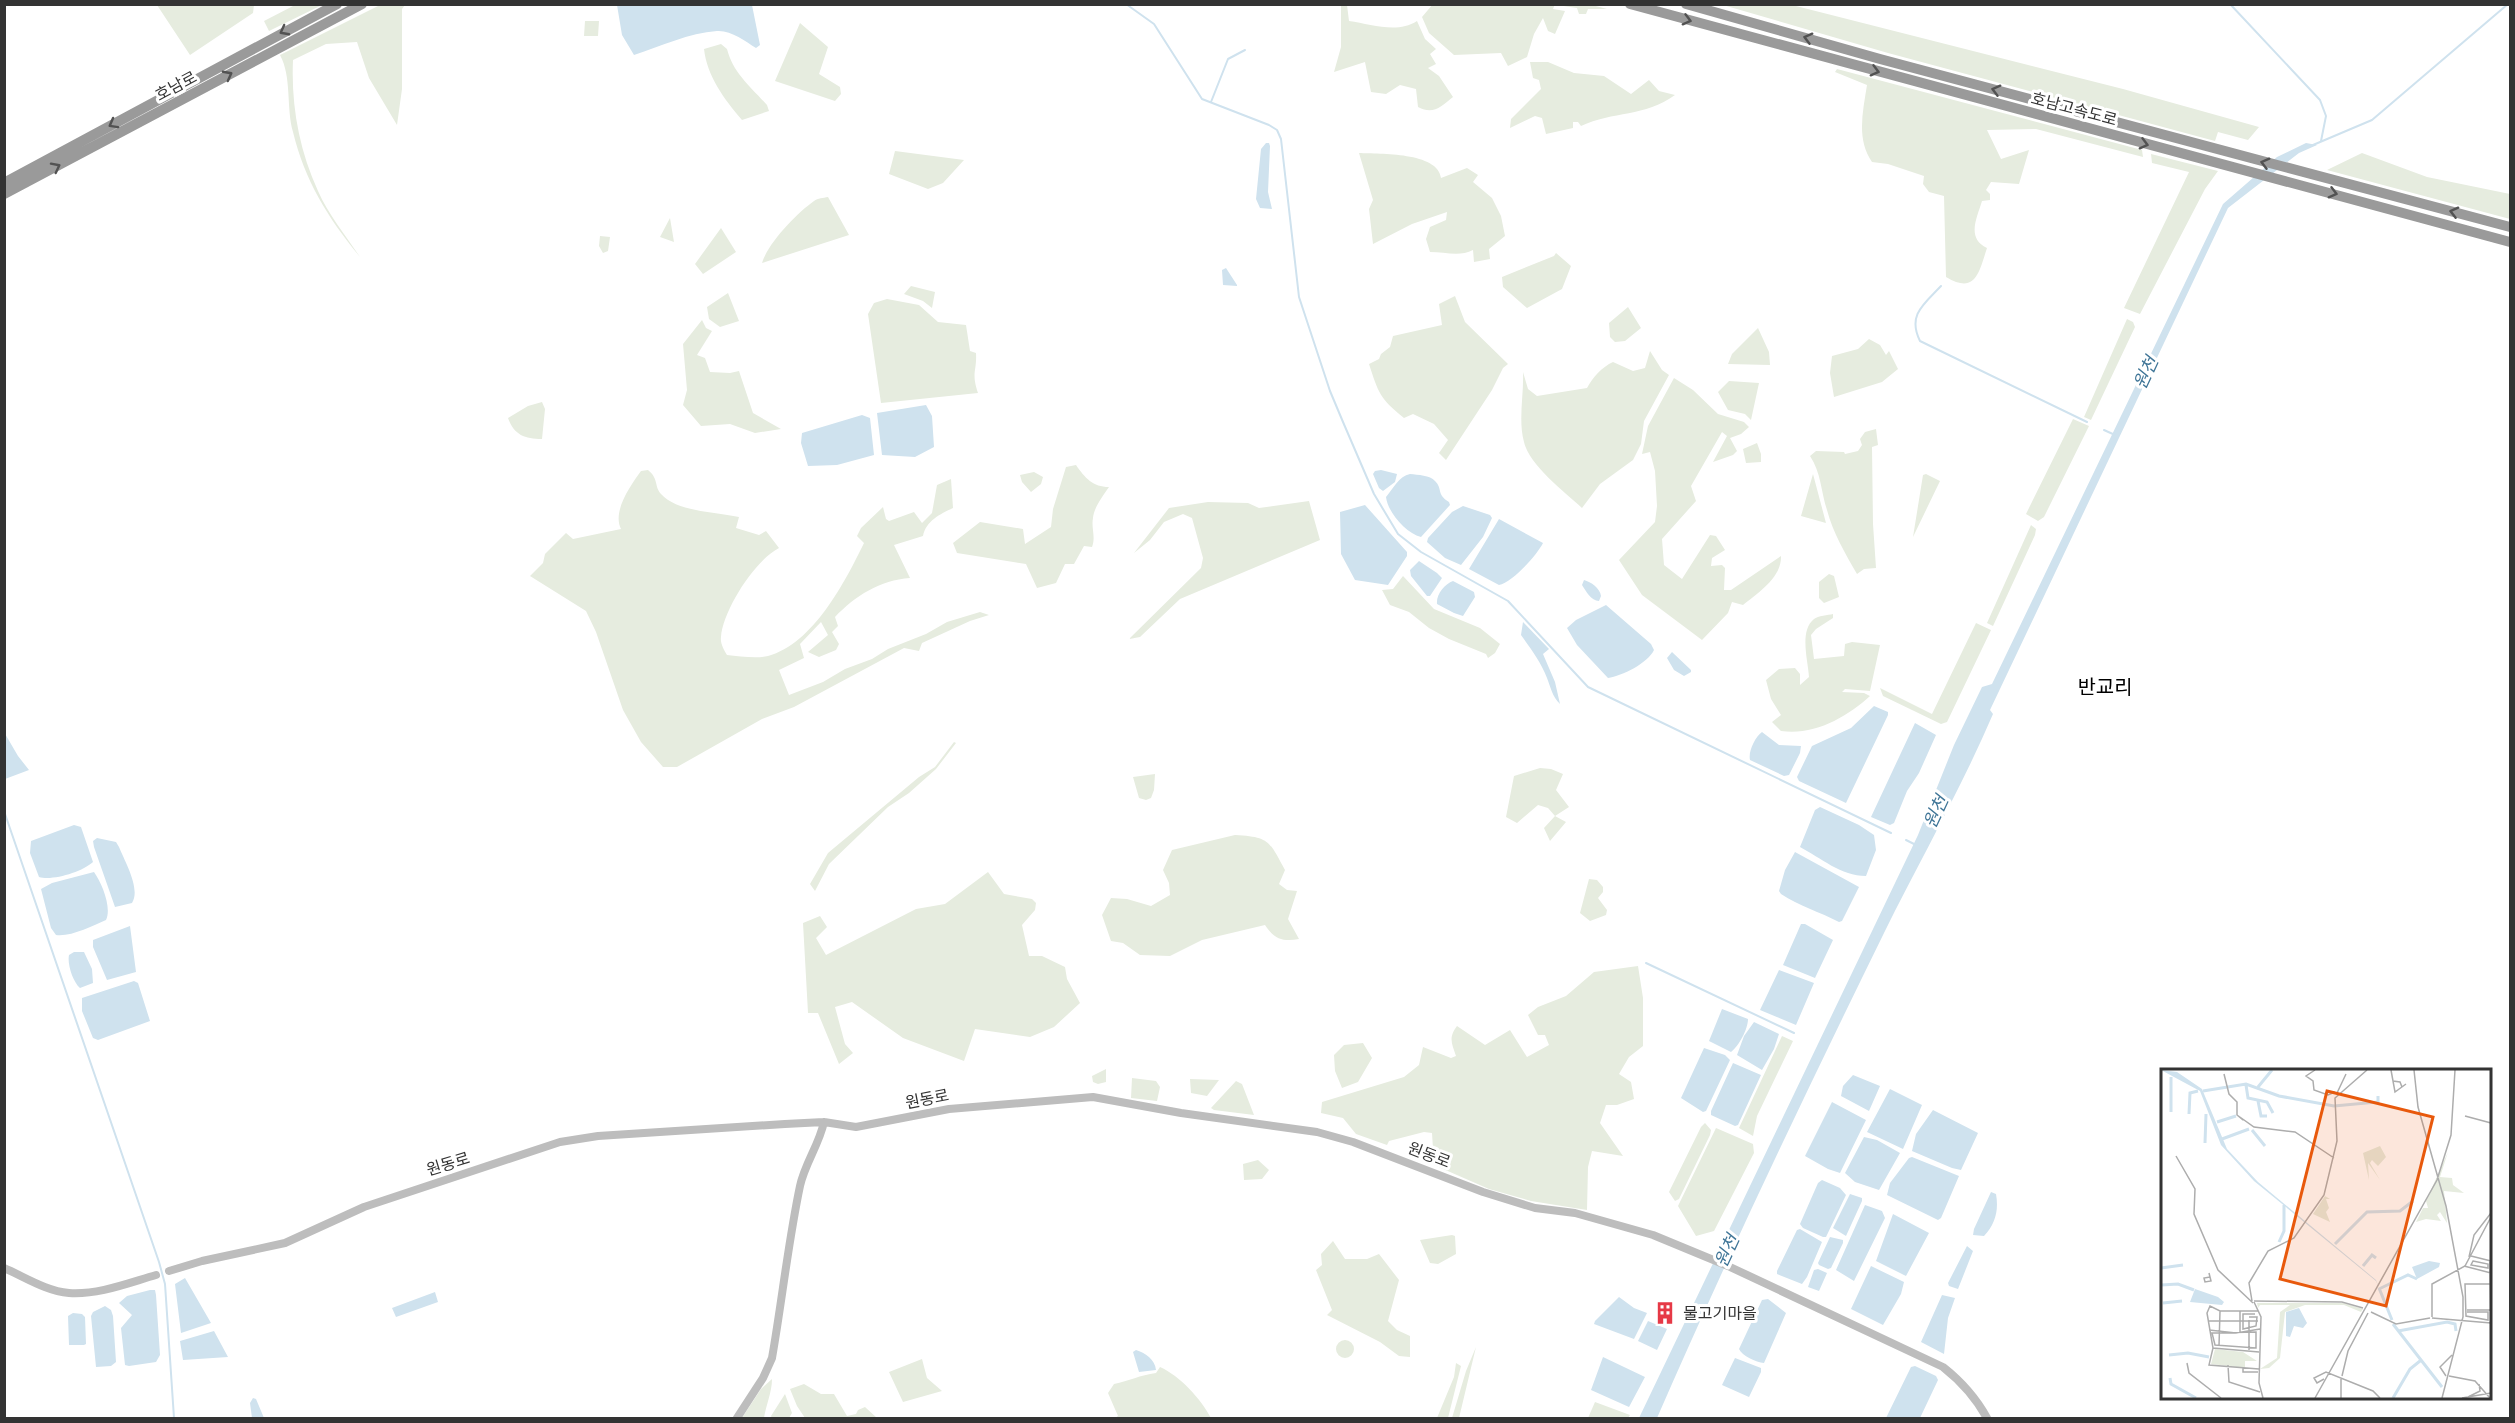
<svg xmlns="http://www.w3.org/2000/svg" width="2515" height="1423" viewBox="0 0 2515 1423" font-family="Arial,'Noto Sans KR',sans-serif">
<rect width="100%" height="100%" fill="#fff"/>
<path fill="#e6ecdf" d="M1433,4H1555L1553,9L1565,11L1555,34L1548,31L1543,18L1534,34L1527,57L1508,66L1501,53L1454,55L1429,33L1422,17Z
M157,5H254L253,13L190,55Z
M295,5H322L269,31L264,21Z
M380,5H405L402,9V89L397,125L369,78L357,42L326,44L293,60C291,105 299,149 318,191C328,214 346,236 360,257C328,218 305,181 293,132C286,107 292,77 280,55Z
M1341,5H1347L1349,21C1371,24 1397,34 1417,21L1425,39L1436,49L1430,54L1436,64L1428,68L1439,76L1453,97C1441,107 1433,115 1418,107L1416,89L1400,85L1386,94L1371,92L1365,62L1334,72L1341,47Z
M1557,5H1592L1607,9H1588L1586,14H1579L1577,8Z
M1723,5H1792L2123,89L2259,127L2248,140L2218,132L2215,141L1888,53Z
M585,21H599L598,36H584Z
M800,23L828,47L819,74L840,87L841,94L835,101L775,81Z
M721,44L727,49C733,73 751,87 767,105L769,111L742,120C724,99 707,76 704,49Z
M1530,62H1548L1574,73L1604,76L1631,94L1649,80L1659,91L1675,95C1645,117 1613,111 1581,126L1578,122H1573V128L1546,134L1542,118L1535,116L1510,128L1511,119L1541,89L1539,80L1533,78Z
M1837,69L2142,150L2143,157L2036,129L1987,130L2001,159L2029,150L2019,184L1991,182L1986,190L1990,194V200L1982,201C1977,218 1966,238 1987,248C1979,272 1976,295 1946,277L1944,196L1929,192L1923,184L1924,176L1888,164L1872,162C1856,139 1863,111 1867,85L1835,72Z
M895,151L964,160L943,183L928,189L889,174Z
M1359,153C1380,154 1438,152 1441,178L1467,168L1478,175L1473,182L1492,198L1501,216L1505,236L1489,249L1490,259L1474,262L1473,250C1460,257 1445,252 1430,252L1426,239L1430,227L1446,220L1447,212L1412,224L1373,244L1369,209L1373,200Z
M2362,153L2427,177L2510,194V219L2327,170Z
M2151,154L2218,171L2205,189L2140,314L2124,308L2189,172L2152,163Z
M828,197L849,235L762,263C768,243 797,213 814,201C818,198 823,198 828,197Z
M670,218L674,242L660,237Z
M721,228L736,252L703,274L695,264Z
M600,236L610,237L608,251L603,253L599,246Z
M1556,253L1571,266L1562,289L1527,308L1503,287L1502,277L1554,256Z
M911,286L935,292L932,308L923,301L904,294Z
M728,293L739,321L720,327L709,319L707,307Z
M1455,296L1465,322L1508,364L1503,368L1492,390L1446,460L1439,453L1448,440L1434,424L1413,414L1404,418C1380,399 1378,392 1369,364L1379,359L1381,354L1390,347L1393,336L1442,325L1439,304Z
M887,299L919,305L938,322L966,325L970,351L976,353C977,372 971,372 978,393L881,403L868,314L874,303Z
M1628,307L1641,328L1625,341L1615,342L1610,337L1609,323Z
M2127,319L2133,322L2135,327L2091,420L2084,417Z
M702,320L706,328L712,331L697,355L705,358L710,372L730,373L739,371L753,413L781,429L755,433L730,424L701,426L683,405L687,390L683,344Z
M1758,328L1769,352L1770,365L1728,364L1732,354Z
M1869,339L1880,345L1886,355L1889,351L1898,369L1882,382L1834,397L1830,373L1832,356L1858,349Z
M1650,351L1662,370L1669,375L1644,421L1641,444L1633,460L1600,484L1582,508C1565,492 1529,465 1524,442C1518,420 1524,395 1523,372L1528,389L1537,396L1587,388C1593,377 1602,367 1613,362L1633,371L1645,368Z
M1674,378L1693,390L1718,414L1744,422L1749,427L1741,434L1730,438L1737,451L1733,455L1713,462L1727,436L1722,432L1691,486L1696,501L1662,539L1664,565L1682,579L1710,535L1716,536L1725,550L1712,558L1711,566L1722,565L1725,568L1724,590H1731L1781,556C1782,577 1758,593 1743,605L1732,602L1728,613L1702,640L1642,595L1619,560L1655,522L1657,506L1655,471L1650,452L1642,454L1648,426Z
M1729,381L1759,383L1751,420L1745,414L1728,410L1718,392Z
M542,402L545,409L542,439C525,439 514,435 508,418L528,406Z
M2073,419L2089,426L2044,517L2038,521L2026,514Z
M1876,429L1878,445L1872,447L1873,524L1876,568L1864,569L1857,574C1845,553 1833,533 1827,510C1821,492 1821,472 1810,456L1816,451L1844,452L1845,454L1858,451L1862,445L1860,439L1865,432Z
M1757,443L1761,454V462L1746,463L1743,449Z
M1076,465C1085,478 1093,487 1109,487C1103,496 1094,507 1093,518C1091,528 1096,537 1092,547L1084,546L1074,564H1065L1056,583L1037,588L1026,564L957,553L953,543L980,522L1023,529L1025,544L1051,527L1053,509L1066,467Z
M648,470C659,479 654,486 661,494C677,512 716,512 739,517L736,528L759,535L766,531L779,548C755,560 723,610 721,637C720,643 724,650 727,655C739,656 756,659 768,656C813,644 845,582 864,543L857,536L861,528L883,507L886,519L889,521L914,512L922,523L932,513L937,485L951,479L953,508C940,514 926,521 923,536L894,545L910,578C880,580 855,596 835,617L838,626L832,632L839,644L836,650L819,657L808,652L828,635L821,622L800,644L804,658L779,670L789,695L823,682L845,669L872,659L888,649L926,634L947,622L980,612L989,615L970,621L922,643L919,651L904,648L794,707L762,719L677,767H663L641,742L623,710L596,632L586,611L530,576L543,563L545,554L566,533L573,539L621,529C612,511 631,485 641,471Z
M1034,472L1043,477L1041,484L1031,492L1022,482L1020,475Z
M1813,474L1826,523L1801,516Z
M1926,474L1940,481L1913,537L1923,475Z
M1309,501L1320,540L1180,599L1140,637L1129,639L1201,568L1203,558L1192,518L1183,514L1164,522L1150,540L1134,553L1169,508L1208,502L1248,503L1259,508Z
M2031,525L2036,529L2035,535L1993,626L1987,623Z
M1829,574L1834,576L1839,597L1824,603L1819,598V582Z
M1403,576L1434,609L1480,628L1500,644L1495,653L1488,658L1486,654L1449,639L1429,628L1409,612L1390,605L1382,590L1393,589Z
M1833,614V618L1816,629L1811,635L1814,659L1844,656L1845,644L1852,642L1880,645L1870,691L1845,689L1842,692L1864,693L1870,696C1847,717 1814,736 1781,731L1772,722L1781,715L1771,699L1766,680L1779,669L1795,668L1800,674V685L1809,677C1808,660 1799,631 1814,619C1818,616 1828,615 1833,614Z
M1976,623L1991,630L1947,722L1941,724L1883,696L1880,688L1932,714Z
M954,742L956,743L936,769L909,793L888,807L829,864L815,891L810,884L828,853L919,777L935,767Z
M1540,768L1551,769L1563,774L1556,790L1569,807L1555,816L1566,822L1550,841L1544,828L1555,816L1548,808L1538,805L1517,823L1506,817L1514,776Z
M1155,774L1154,790L1151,798L1146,800L1139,798L1133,777Z
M1235,835C1270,837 1269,841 1285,870L1279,884L1287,890L1297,891L1288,919L1299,939C1283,942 1274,939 1265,925L1202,940L1170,956L1140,955L1123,943L1111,941L1102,915L1111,898L1127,899L1151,906L1170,895L1169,883L1163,870L1172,850Z
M988,872L1004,894L1032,899L1036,903L1035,910L1022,925L1029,956H1042L1065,967L1067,979L1080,1003L1054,1027L1030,1037L975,1029L964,1061L903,1038L852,1002L835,1007L845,1044L853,1053L839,1064L818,1013H808L803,923L820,916L827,927L816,938L826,955L916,909L945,904Z
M1589,879L1597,880L1603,887V892L1598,898L1607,910L1606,915L1590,921L1580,913Z
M1638,966L1643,998V1046L1629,1057L1619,1074L1631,1082L1634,1099L1617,1105H1606L1600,1123L1623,1156L1592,1151L1588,1167L1587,1210L1531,1201L1489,1189L1434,1165L1432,1133L1424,1132L1389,1141L1387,1145L1356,1134L1343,1118L1321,1113L1322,1102L1404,1077L1419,1065L1423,1047L1451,1058L1456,1056C1452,1044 1448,1038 1457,1026L1485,1045L1510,1030L1527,1057L1549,1045L1545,1035H1538L1528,1015L1538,1007L1566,996L1594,972Z
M1782,1036L1793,1041L1757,1116L1753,1136L1739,1128Z
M1363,1043L1372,1058L1358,1082L1342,1088L1335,1071L1334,1055L1344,1045Z
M1106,1069V1082L1098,1084L1093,1082L1092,1076Z
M1132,1078L1156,1081L1160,1087L1157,1101L1131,1098Z
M1190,1079L1219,1080L1207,1096L1191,1093Z
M1236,1081L1242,1084L1254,1115L1214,1110L1211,1108Z
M1705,1123L1711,1130L1710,1135L1679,1199L1675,1201L1669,1192L1701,1127Z
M1716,1128L1753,1144L1754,1153L1714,1231L1696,1236L1678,1206Z
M1258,1160L1269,1170L1262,1179L1244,1180L1243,1164Z
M1452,1235L1455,1236L1456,1254L1438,1264L1430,1263L1420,1240Z
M1333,1241L1345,1259H1367L1379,1254L1399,1280L1388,1321L1397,1330L1410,1336V1357L1399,1356L1380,1342L1327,1315L1332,1310L1316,1270L1322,1265L1321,1254Z
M1336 1349a9 9 0 1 1 18 0a9 9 0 1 1-18 0Z
M1476,1347L1459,1418H1452L1466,1371Z
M922,1359L927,1378L942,1391L903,1402L889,1372Z
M1456,1363L1461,1366L1448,1418H1437L1454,1377Z
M1160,1367C1180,1376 1201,1399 1211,1418H1115L1118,1416L1108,1393L1114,1384C1129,1381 1140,1375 1156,1373Z
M772,1379C772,1392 766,1405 764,1418H742L761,1389Z
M804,1384L821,1394H834L847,1416L856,1414L858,1410L865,1407L877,1418H805L797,1406L790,1389Z
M785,1394L792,1413L789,1418H772L771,1416Z
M1595,1402L1630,1415L1628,1418H1588Z"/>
<path fill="#cfe2ee" d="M617,5H752L760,45L756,48C745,41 731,30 717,31C689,33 661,46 634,55L622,35Z
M1266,143H1269L1270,146L1268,192L1272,209L1260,208L1256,199L1261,149Z
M2306,143L2317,145L2299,153L2228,208L1990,710L1993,714C1961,789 1920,860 1884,933C1805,1094 1728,1255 1657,1418H1639L1918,835L1954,745L1982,687L1992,684L2223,204L2277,157Z
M1226,268L1237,285V286L1223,285L1222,270Z
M926,405L932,416L934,447L915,457L882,455L877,413Z
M862,415L870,418L874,455L837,465L808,466L801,443L802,433Z
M1381,470L1397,474L1395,482L1383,491L1379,488L1373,474L1375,471Z
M1410,474C1418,475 1430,475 1435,481C1443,489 1436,494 1449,502L1450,505L1421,537C1406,533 1388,513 1386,497C1393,489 1399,476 1410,474Z
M1365,505L1407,552V556L1388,585L1355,580L1341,554L1340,512Z
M1463,506L1490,515L1492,518L1483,537L1461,565L1445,558L1427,542L1428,538L1452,512Z
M1499,519L1543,543C1537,555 1512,583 1499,585L1469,569Z
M1419,561L1437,573L1442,578L1430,596H1427L1411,576L1410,570Z
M1584,580C1591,582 1600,588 1601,596L1599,601C1591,601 1586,591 1582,585Z
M1453,581L1474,592L1475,597L1463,616L1454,613L1437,604C1436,594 1445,584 1453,581Z
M1606,605L1651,644L1654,650C1648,663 1622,676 1608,678L1577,645L1567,628L1576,620Z
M1523,622L1549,649L1543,654L1555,682L1560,704C1552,696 1551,688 1547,678C1541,662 1531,649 1521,635Z
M1672,652L1691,670V672L1684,676L1674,670L1667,658Z
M1874,706L1888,712V715L1846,803L1799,781L1797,777L1812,746L1851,728Z
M1915,723L1936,735L1919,773L1907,791L1894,823L1890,825L1871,817Z
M4,732L18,756L29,770L5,779Z
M1762,732L1779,745L1801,746L1800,753L1789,775L1784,776L1750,760C1748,752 1755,737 1762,732Z
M1820,807L1859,825L1874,835L1876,850L1866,876C1841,876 1821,858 1800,847L1815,810Z
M74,825L81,827L93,862C82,872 53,881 39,877L30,853L31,841Z
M97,838L116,842L119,847C125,862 141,889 132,903L115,907L94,847L93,841Z
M1795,852L1859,887L1842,921L1839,922C1820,912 1799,906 1781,894L1779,891L1785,870Z
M94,872C102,883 112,908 106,920C92,926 71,937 56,935L51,928L41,889L52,883Z
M1801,924H1805L1833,940L1815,978L1783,965Z
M130,926L136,972L107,980L93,947V940Z
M74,952H84L92,969L93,983L80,988C73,982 67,964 69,955Z
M1779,970L1814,983L1796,1025L1760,1010Z
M134,981L138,983L150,1021L98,1040L93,1038L82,1011V998Z
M1722,1009L1748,1019C1748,1029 1739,1046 1731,1052L1709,1041Z
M1754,1022L1779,1034L1774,1049L1762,1070L1737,1055L1744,1036Z
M1704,1048L1725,1055L1730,1060L1706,1111L1703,1112L1681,1098Z
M1733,1063L1761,1075L1738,1125L1735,1126L1711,1115V1111Z
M1853,1075L1880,1086L1869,1111L1841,1096L1843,1086Z
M1890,1089L1922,1105L1903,1149L1867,1132Z
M1832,1102L1866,1120L1840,1173L1828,1169L1805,1156Z
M1933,1110L1978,1133L1961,1170L1952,1168L1912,1151L1916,1134Z
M1864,1137L1877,1140L1900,1153L1879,1190L1855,1182L1845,1173Z
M1912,1157L1959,1176L1941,1218L1938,1220L1887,1195L1890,1183L1909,1158Z
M1822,1180L1840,1188L1846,1195L1826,1237H1823L1803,1228L1800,1224L1818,1183Z
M1991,1192L1996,1194C1999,1211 1995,1224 1984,1236L1973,1235L1974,1229Z
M1850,1194L1862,1198V1201L1846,1236L1833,1228Z
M1865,1205L1882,1211L1885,1218L1854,1281L1836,1270Z
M1893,1214L1929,1233L1906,1276L1876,1261Z
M1800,1229L1822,1242L1807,1277L1802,1284L1777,1274V1271L1797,1230Z
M1830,1237L1843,1240V1243L1831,1268L1828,1269L1819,1265L1818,1263Z
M1967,1246L1973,1251L1958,1289L1949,1286L1948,1283Z
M1871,1266L1904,1282L1901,1294L1883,1325L1851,1309Z
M1818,1269L1827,1273L1819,1291L1808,1287L1814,1270Z
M185,1278L211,1323L181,1333L175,1284Z
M150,1290H155L156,1295L160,1355L156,1362L129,1366L125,1365L121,1328L132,1315L119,1303L127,1296Z
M435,1292L438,1302L396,1317L392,1308Z
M1942,1295L1955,1298L1948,1318L1944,1354L1921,1342Z
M1619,1297L1634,1308L1647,1313L1634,1339L1594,1324L1595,1321Z
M1768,1299L1786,1313L1764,1363C1756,1362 1742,1356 1739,1349L1762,1300Z
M105,1306L111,1310L113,1316L116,1362L111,1366L96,1367L91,1316L93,1312Z
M73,1313L82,1314L85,1317L86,1344L84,1345H69L68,1316Z
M1648,1321L1667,1329L1657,1350L1638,1341Z
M214,1331L228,1357L183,1360L180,1341Z
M1136,1350C1145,1353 1155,1359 1156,1370L1139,1372L1133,1352Z
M1603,1357L1645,1377L1629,1407L1591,1390Z
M1735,1358L1761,1368V1372L1749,1397L1722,1385Z
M1915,1366L1936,1376L1938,1380L1920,1418H1886L1911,1367Z
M253,1398L256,1399L264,1418H252L250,1403Z"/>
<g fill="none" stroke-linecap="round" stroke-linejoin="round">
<path stroke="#cfe2ee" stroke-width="2" d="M1126,4L1154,24L1202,99L1269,125L1277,130L1281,139L1299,297L1330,391L1343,422L1374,494L1398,534L1421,552L1508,601L1588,687L1891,833
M2230,4L2320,100L2326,116L2321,141
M1211,102L1228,59L1245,50
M2313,145L2372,120L2508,4
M1941,286C1924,304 1907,315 1920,341L2087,422
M2104,430L2115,435
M4,811L159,1262L165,1284L174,1418
M1906,840L1914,844
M1646,963L1794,1033"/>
<path stroke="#bdbdbd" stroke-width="8" d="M4,1268C25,1277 46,1291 69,1293C98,1295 128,1283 156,1275
M169,1271L202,1261L285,1243L364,1207L560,1142L598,1136L785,1124L824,1122L856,1127L949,1109L1093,1097L1181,1113L1317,1132L1353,1142L1483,1192L1535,1208L1575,1213L1653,1235L1728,1266L1943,1367C1962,1382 1976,1398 1987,1418
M737,1418L763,1378L772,1358C782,1301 788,1243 800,1186C805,1163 819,1145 824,1122"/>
<path stroke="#9a9a9a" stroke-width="10" d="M1630,4L2510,242
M1686,4L1880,59L2510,227
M4,183L337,4
M4,194L362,4"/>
</g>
<defs><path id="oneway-chevron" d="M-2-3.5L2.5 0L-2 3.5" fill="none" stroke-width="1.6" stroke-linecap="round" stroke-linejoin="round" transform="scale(1.5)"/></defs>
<g stroke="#525252">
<use href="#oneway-chevron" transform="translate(1687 20) rotate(15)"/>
<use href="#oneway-chevron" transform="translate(284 31) rotate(152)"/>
<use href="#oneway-chevron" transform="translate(1808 38) rotate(-165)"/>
<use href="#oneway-chevron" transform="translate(1875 71) rotate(15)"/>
<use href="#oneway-chevron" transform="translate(228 75) rotate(-28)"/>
<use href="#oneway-chevron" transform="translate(1996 90) rotate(-165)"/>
<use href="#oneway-chevron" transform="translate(113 124) rotate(151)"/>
<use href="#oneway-chevron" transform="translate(2144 144) rotate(15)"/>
<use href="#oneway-chevron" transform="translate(2265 163) rotate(-165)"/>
<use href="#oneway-chevron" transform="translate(56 167) rotate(-27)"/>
<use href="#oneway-chevron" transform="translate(2333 193) rotate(15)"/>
<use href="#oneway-chevron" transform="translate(2454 212) rotate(-166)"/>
</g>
<defs>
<g id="building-bare" transform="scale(1.8)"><path d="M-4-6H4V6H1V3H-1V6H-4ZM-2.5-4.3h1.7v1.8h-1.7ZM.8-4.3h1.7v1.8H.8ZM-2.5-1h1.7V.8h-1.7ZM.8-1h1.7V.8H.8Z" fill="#e63946" stroke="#fff" stroke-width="2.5" paint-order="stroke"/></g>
</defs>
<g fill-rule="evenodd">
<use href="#building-bare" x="1665" y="1313"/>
</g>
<g text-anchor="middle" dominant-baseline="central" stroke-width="6" stroke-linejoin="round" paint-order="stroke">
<g font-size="16" fill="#333" stroke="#fff">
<text transform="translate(176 86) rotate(-28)">호남로</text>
<text transform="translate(2074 109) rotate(15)">호남고속도로</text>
<text transform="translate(927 1099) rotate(-11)">원동로</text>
<text transform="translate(1429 1155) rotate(21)">원동로</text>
<text transform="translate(448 1164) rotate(-17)">원동로</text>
</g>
<g font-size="16" fill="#333" stroke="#fff" text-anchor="start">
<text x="1683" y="1313">물고기마을</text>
</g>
<g font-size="18" font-style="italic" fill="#3f7597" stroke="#fff">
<text transform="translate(2146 373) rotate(-65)">원천</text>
<text transform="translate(1936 812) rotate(-65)">원천</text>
<text transform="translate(1727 1251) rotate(-65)">원천</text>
</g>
<g font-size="20" fill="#000" stroke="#fff">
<text x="2105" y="687">반교리</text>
</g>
</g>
<g transform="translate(2161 1069)">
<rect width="330" height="330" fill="#fff"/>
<path d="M219,77L225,88L217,97L211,91L209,94L219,111L207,94L208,111L202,84ZM287,83L279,108L291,109L292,116L303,124L283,122L286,154L279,143L276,146L280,152L265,150L255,153L262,139H267L265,132ZM164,127L169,130H165L168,139L165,143L169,153L152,145ZM96,234H183L202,240L200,243L183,236H144L124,243L119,289L108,299L99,300L116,289L119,243L129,236H99L97,239ZM54,280L82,283L96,292H84V299L50,295Z" fill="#e6ecdf"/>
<path d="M0,1L16,3L41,20L66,80L97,113L215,211L218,219L215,212L93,112L60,76L39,22ZM268,192L279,194L278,198L256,210L251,198ZM34,220L57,228L63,233L61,236L29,233ZM138,239L146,254L142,259L133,257L129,268L125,267V243Z" fill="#cfe2ee"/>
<path fill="none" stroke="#cfe2ee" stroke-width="3" d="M10,8V43M85,16L87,29L106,33L112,44M97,18L111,1M42,22L85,15L118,27L173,37L217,33V27M97,32L100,47H106M28,45L29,24L37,22M56,53L75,47M91,61L104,77M61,70L88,60M44,74L45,45M118,173L123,162V136M174,175L206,143L239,142L252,132M202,197L211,186L215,189M0,199L22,196M0,216L17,215L33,221M218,219L231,251M218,220L247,206L256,210M2,234L21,232M232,255L281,318M237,262L286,253L294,255L295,262M8,286L27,284L48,288M9,309L10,315L35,329M232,329L249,300L259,292"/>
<path fill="none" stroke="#adadad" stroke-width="1.5" d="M154,1L145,7L152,12L153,21L167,26L174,23M230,1L232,12L239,13L241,18M253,1L257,38L285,137L302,228V248L281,329M63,5L68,25L76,33V46L82,51M232,12L234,23L245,15M176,24L185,5M76,46L93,58L134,63L173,89M304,47L330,54M15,87L34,120L33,145L57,201L92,234M310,187L330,192M308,188L313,166L330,144M312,192L327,195V199L310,196ZM329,192L330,254M303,197L330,204M48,204L50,212L44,213L43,209L49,208M91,232L88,214L107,182L133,169L163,126L176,72L174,29L206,1M93,232L181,233L202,239M93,233L100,248L98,314L102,329M306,241H329M79,242V263M97,242H59L49,237L46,244L52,279L48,296L98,300M210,243L235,255L269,249M306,243H327V251L305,247L304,215H330M88,248H96L95,257L82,260V245H94M271,248V215L304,197L330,148M271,249L330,254M48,252H97M48,261L75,264L99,260M51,264L95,263V279L54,276ZM58,277L59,242M52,279L98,283M88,281V251M26,294L28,304L60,329M67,296L68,313L99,323M82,299V303H97M181,307L187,282L207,244M285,307L279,298L291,286M288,307L314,312L329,329M163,310L156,314L153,309L165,303L212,322L219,329M180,310V329M307,328L319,322L318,315M154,329L276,111L290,66L294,1M301,329L330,324"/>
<path fill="#e8590c" fill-opacity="0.15" stroke="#e8590c" stroke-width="3" d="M166,22L272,48L225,237L119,210Z"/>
<rect width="330" height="330" fill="none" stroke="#333" stroke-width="3"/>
</g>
<rect width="2515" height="1423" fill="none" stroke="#333333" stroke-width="12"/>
</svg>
